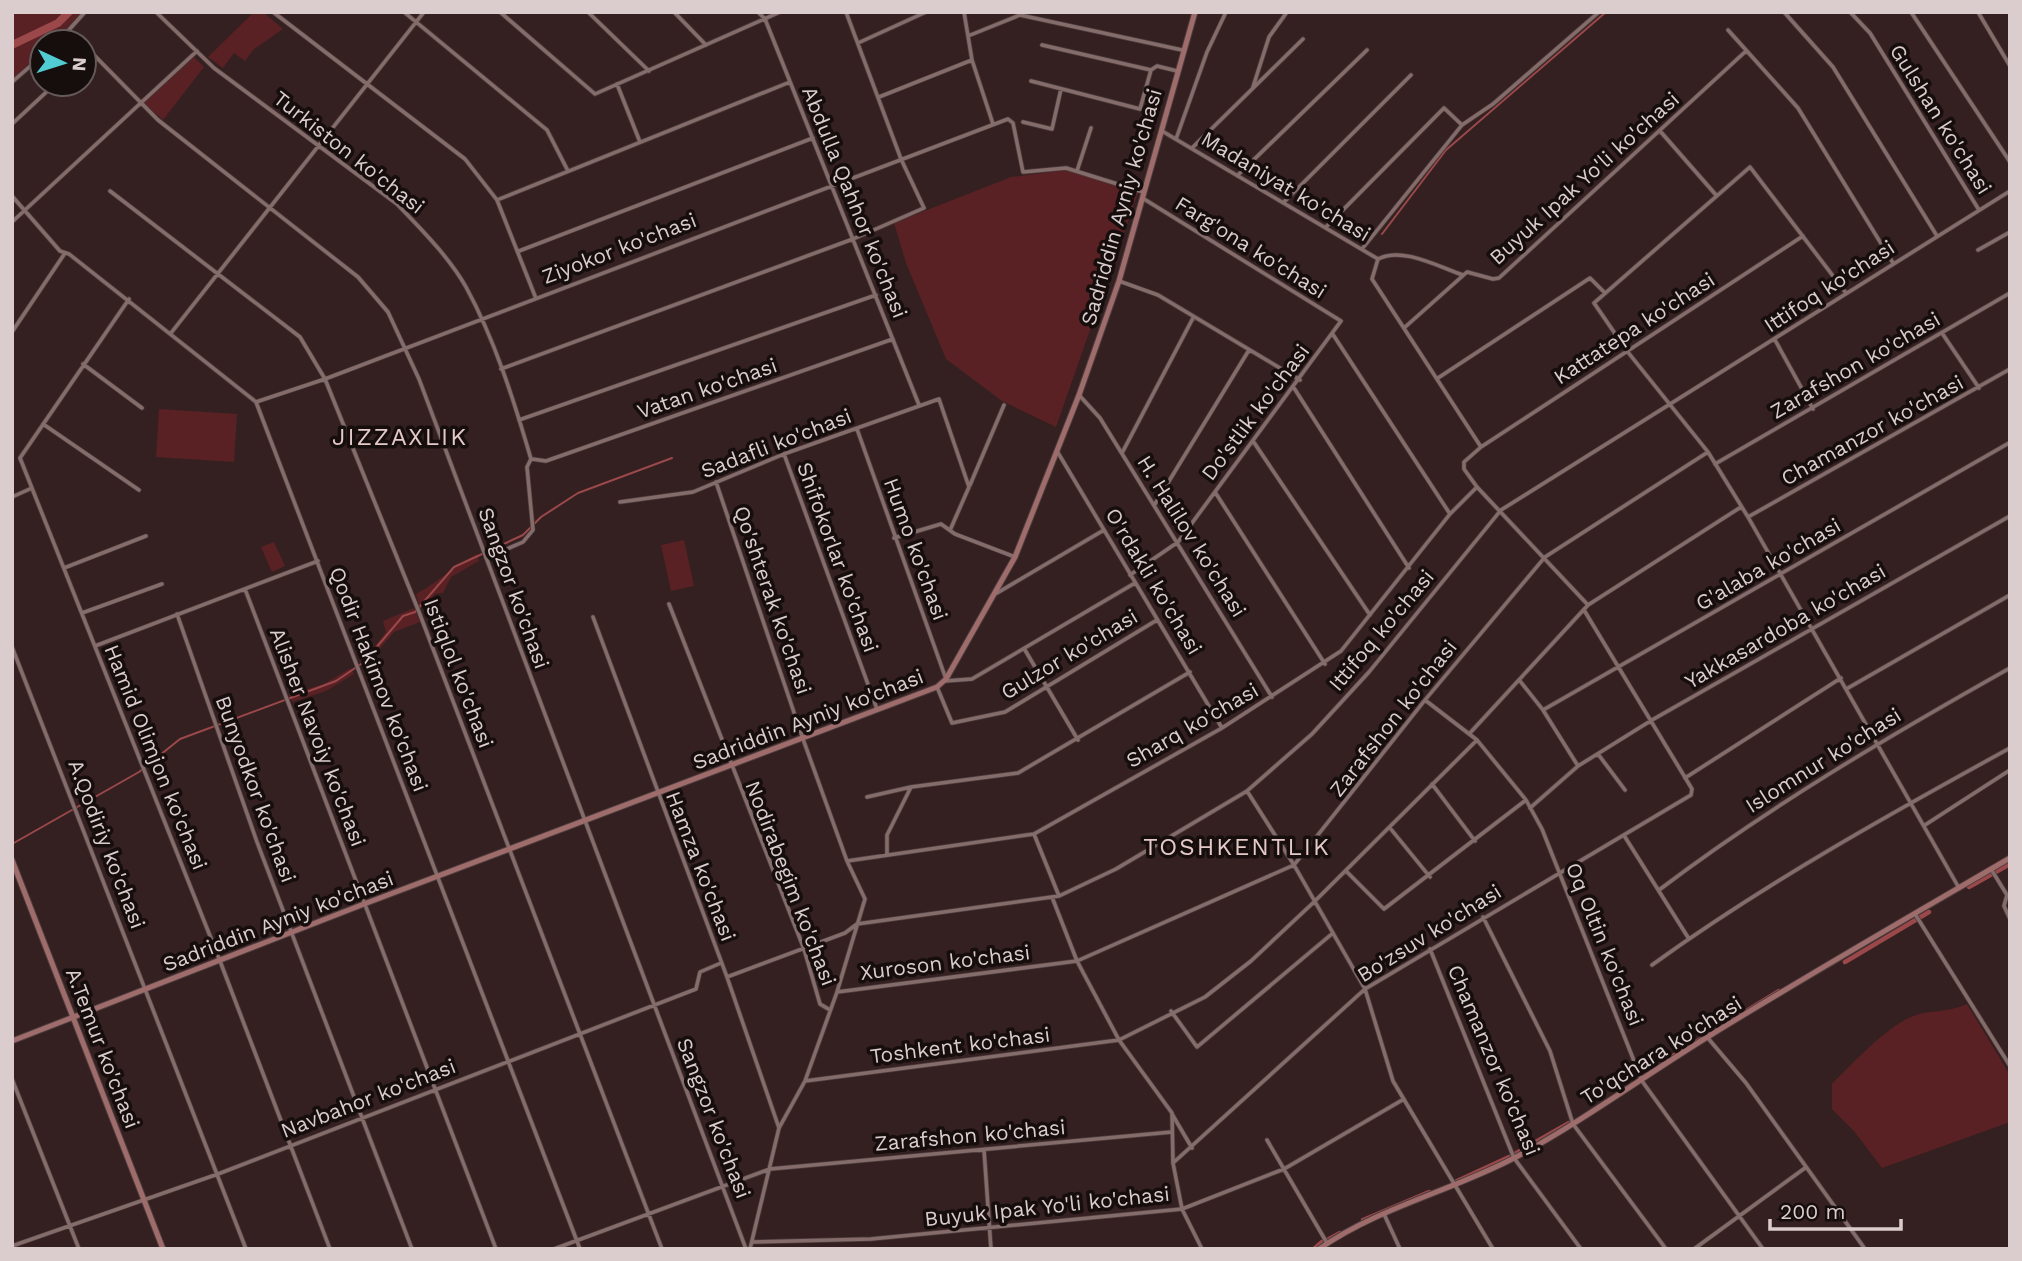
<svg xmlns="http://www.w3.org/2000/svg" width="2022" height="1261" viewBox="0 0 2022 1261" font-family="'Work Sans',sans-serif">
<rect width="100%" height="100%" fill="#342020"/>
<path fill="#592124" d="M12,12H82L54,42H42V52L12,79Z
M254,12H263L283,29L253,50L245,61L234,53L223,68L208,57Z
M194,57L204,67L163,120L144,103Z
M1067,170L1138,193L1056,427L1002,401L946,359L906,263L894,223L1011,177Z
M159,409L237,414L234,462L156,457Z
M684,540L694,586L671,591L661,545Z
M274,542L285,566L272,572L261,547Z
M477,554L479,561L451,577L443,593L435,594L428,604L420,608L416,594C439,582 454,565 477,554Z
M414,608L420,622L394,632L364,667L359,659L367,656L386,632L383,621Z
M351,668L354,674L326,691L292,702L289,695L324,684Z
M1967,1004L2010,1075V1122L1882,1168L1854,1131L1832,1109V1084C1852,1064 1885,1028 1911,1017C1930,1009 1948,1013 1967,1004Z"/>
<g fill="none" stroke-linecap="round" stroke-linejoin="round">
<path stroke="#9b484b" stroke-width="2" d="M1382,234L1446,150L1606,12
M12,844L139,772L180,739L336,681L364,662L403,616L415,612L454,567L523,535L541,517L578,493L672,458"/>
<path stroke="#9b484b" stroke-width="4.5" d="M1969,887L2010,864
M1845,962L1929,912
M1668,1059L1779,991
M1513,1155L1569,1123
M1457,1181L1509,1157
M1363,1220L1429,1192
M1329,1239L1340,1233
M1314,1249L1322,1242"/>
<path stroke="#9b484b" stroke-width="8" d="M12,45L58,23L69,12"/>
<g stroke="#4d3c3d" stroke-width="5">
<path id="street" d="M156,12L214,68L397,204C421,229 449,257 466,287C495,340 514,401 531,459L527,467L533,530L523,542L486,558
M273,12L465,159L497,200L535,296
M404,12L547,130L568,171
M500,12L595,94L780,12
M588,12L649,71
M674,12L706,45
M758,12L765,19L919,405
M964,12L972,60L993,124
M1784,12L1833,67L1937,236
M1850,12L1870,33L1979,210
M1911,12L2010,162
M1978,12L2010,66
M1728,30L1798,108L1893,263
M968,36L1020,15L1182,50
M58,42L85,12
M858,43L926,12
M1042,45L1151,70
M84,56L90,51L158,120L358,277L388,312L419,379L746,1249
M1031,81L1140,109L1151,70L1157,66L1177,71
M12,82L42,56
M617,84L640,142
M1253,87L1269,37L1287,12
M879,97L972,60
M1023,122L1052,129L1061,89
M12,124L55,84
M1462,125L1493,104L1599,12
M1162,131L1378,259L1372,279L1481,447L1464,462V469L1477,487L1588,605
M1660,131L1716,195
M1176,139L1207,52L1226,12
M1192,148L1303,39
M1077,171L1091,128
M1239,174L1367,50
M110,191L300,337L325,379L419,612L662,1249
M12,196L60,251L69,254L256,402L580,1249
M497,200L790,82
M1284,202L1411,75
M12,222L197,51
M1326,227L1444,108L1462,125L1362,249
M1978,250L2010,232
M519,251L813,138
M1378,259C1402,246 1439,267 1463,275
M1119,281L1158,295L1300,380
M1846,293L1750,167L1594,303L1627,351L1708,452L1748,517L1959,888
M129,299L20,458L220,961L330,1249
M1404,328L1467,272L1493,279L1499,278L1746,51
M12,332L65,253
M171,333L424,12
M1332,333L1450,514
M1942,333L1979,388
M1775,340L1813,409
M83,364L142,408
M501,369L853,239L924,208L901,159L846,12
M1438,378L1590,278L1605,293
M1294,388L1409,568
M1079,395L1100,418L1272,697
M256,402L325,379L1008,119L1013,123L1023,172L1066,168L1143,192
M519,420L876,295
M43,424L139,490
M857,429L946,679
M1253,441L1370,615
M1481,447L1803,236
M1057,451L1222,728
M1122,453L1193,318
M784,454L877,709
M532,459L546,461L893,339
M1715,464L2010,293
M716,482L803,739L847,861L865,899L837,992
M970,485L1004,405
M1215,492L1325,664
M12,497L32,488
M620,502L693,492L784,454L939,399L969,487L951,528
M1155,504L1249,350
M1748,517L2010,369
M894,538L941,524L955,534L1015,557
M64,568L146,536
M1130,575L1178,542L1341,321L1144,199
M245,589L496,1249
M997,593L1104,530
M669,604L804,949L820,1004L830,1010
M82,613L162,584
M177,614L257,842L412,1249
M593,617L727,977L779,1128
M95,646L318,561
M12,647L246,1249
M1025,650L1078,740
M945,681L972,679L1135,583
M1520,681L1543,710L1578,766L1652,720L2010,516
M937,687L952,723L1005,712L1157,620
M1848,688L2010,595
M1425,700L1477,740L1526,800L1542,829L1642,1081L1763,1249
M1543,710L2009,443
M1470,733L1588,605L1741,507
M1598,754L1625,790
M1685,778L1841,678
M1432,784L1475,841
M1247,791L1294,865L1365,989L1393,1081L1493,1249
M867,797L911,787
M1530,808L1578,766
M1925,825L2010,770
M1390,828L1430,877
M1034,834L1059,896
M1625,837L1689,939
M887,854V835L911,787L1018,773L1190,672
M847,861L1034,834L1222,728L1341,651L1450,514L1477,487
M1991,869L2007,895L2004,906L2010,919
M1347,872L1384,909L1526,800
M1659,890C1770,806 1889,736 2010,668
M1052,897L1077,961L1119,1040L1172,1113L1173,1163L1182,1209L1202,1249
M1915,914L2010,1066
M1483,917L1550,1051L1573,1124L1666,1249
M1430,949L1514,1158L1581,1249
M1652,965C1764,884 1888,815 2010,748
M727,977L845,933L857,924L1059,896L1116,869L1247,791L1312,734L1369,672L1501,510L2010,191
M1171,1011L1197,1047L1333,933
M1707,1037L1746,1083L1865,1249
M12,1079L79,1249
M805,1081L1119,1040L1205,997L1251,961L1314,902L1477,740
M1172,1114L1192,1148
M1267,1140L1327,1243
M984,1150L991,1249
M1173,1163L1365,989L1691,795L1692,789L1584,610
M1384,1214L1400,1249
M752,1242L871,1239L1182,1209L1284,1169L1404,1099
M12,1246L218,1174L696,989L700,972L721,963
M554,1249L770,1169L1172,1132
M750,1249L779,1128L805,1081L837,992L1077,961L1294,865L1425,700L1545,557L1708,452
M1694,1249L1805,1168"/>
</g>
<g stroke="#4d3c3d" stroke-width="7">
<path id="secondary" d="M12,860L163,1249
M12,1041L364,904L937,687L946,679L1015,557L1079,395L1119,281L1195,12
M1319,1249C1379,1207 1452,1191 1516,1157C1583,1121 1644,1076 1709,1036C1808,975 1909,917 2010,858"/>
</g>
<use href="#street" stroke="#846c6b" stroke-width="3.5"/>
<use href="#secondary" stroke="#9f6c6c" stroke-width="5"/>
</g>
<g text-anchor="middle" dominant-baseline="central" stroke-width="7" stroke-linejoin="round" paint-order="stroke">
<g font-size="21" fill="#dbcdcd" stroke="#160d0d">
<text transform="translate(1941 119) rotate(58)">Gulshan ko'chasi</text>
<text transform="translate(349 152) rotate(38)">Turkiston ko'chasi</text>
<text transform="translate(1584 178) rotate(-42)">Buyuk Ipak Yo'li ko'chasi</text>
<text transform="translate(1286 186) rotate(31)">Madaniyat ko'chasi</text>
<text transform="translate(855 202) rotate(68)">Abdulla Qahhor ko'chasi</text>
<text transform="translate(1121 207) rotate(-74)">Sadriddin Ayniy ko'chasi</text>
<text transform="translate(1251 247) rotate(32)">Farg'ona ko'chasi</text>
<text transform="translate(619 248) rotate(-21)">Ziyokor ko'chasi</text>
<text transform="translate(1829 286) rotate(-33)">Ittifoq ko'chasi</text>
<text transform="translate(1634 328) rotate(-33)">Kattatepa ko'chasi</text>
<text transform="translate(1855 365) rotate(-30)">Zarafshon ko'chasi</text>
<text transform="translate(707 388) rotate(-19)">Vatan ko'chasi</text>
<text transform="translate(1255 412) rotate(-53)">Do'stlik ko'chasi</text>
<text transform="translate(1872 430) rotate(-29)">Chamanzor ko'chasi</text>
<text transform="translate(776 443) rotate(-21)">Sadafli ko'chasi</text>
<text transform="translate(1192 536) rotate(58)">H. Halilov ko'chasi</text>
<text transform="translate(916 549) rotate(70)">Humo ko'chasi</text>
<text transform="translate(838 557) rotate(70)">Shifokorlar ko'chasi</text>
<text transform="translate(1768 564) rotate(-30)">G'alaba ko'chasi</text>
<text transform="translate(1154 581) rotate(59)">O'rdakli ko'chasi</text>
<text transform="translate(514 588) rotate(70)">Sangzor ko'chasi</text>
<text transform="translate(773 600) rotate(71)">Qo'shterak ko'chasi</text>
<text transform="translate(1785 626) rotate(-30)">Yakkasardoba ko'chasi</text>
<text transform="translate(1381 630) rotate(-50)">Ittifoq ko'chasi</text>
<text transform="translate(1069 654) rotate(-31)">Gulzor ko'chasi</text>
<text transform="translate(459 673) rotate(69)">Istiqlol ko'chasi</text>
<text transform="translate(379 679) rotate(69)">Qodir Hakimov ko'chasi</text>
<text transform="translate(1393 718) rotate(-52)">Zarafshon ko'chasi</text>
<text transform="translate(808 719) rotate(-21)">Sadriddin Ayniy ko'chasi</text>
<text transform="translate(1192 725) rotate(-30)">Sharq ko'chasi</text>
<text transform="translate(318 737) rotate(69)">Alisher Navoiy ko'chasi</text>
<text transform="translate(156 757) rotate(68)">Hamid Olimjon ko'chasi</text>
<text transform="translate(1823 760) rotate(-32)">Islomnur ko'chasi</text>
<text transform="translate(256 789) rotate(70)">Bunyodkor ko'chasi</text>
<text transform="translate(107 844) rotate(69)">A.Qodiriy ko'chasi</text>
<text transform="translate(701 866) rotate(69)">Hamza ko'chasi</text>
<text transform="translate(791 883) rotate(69)">Nodirabegim ko'chasi</text>
<text transform="translate(278 921) rotate(-21)">Sadriddin Ayniy ko'chasi</text>
<text transform="translate(1429 933) rotate(-32)">Bo'zsuv ko'chasi</text>
<text transform="translate(1605 944) rotate(68)">Oq Oltin ko'chasi</text>
<text transform="translate(945 962) rotate(-7)">Xuroson ko'chasi</text>
<text transform="translate(960 1045) rotate(-7)">Toshkent ko'chasi</text>
<text transform="translate(103 1048) rotate(69)">A.Temur ko'chasi</text>
<text transform="translate(1661 1050) rotate(-32)">To'qchara ko'chasi</text>
<text transform="translate(1494 1060) rotate(67)">Chamanzor ko'chasi</text>
<text transform="translate(368 1098) rotate(-21)">Navbahor ko'chasi</text>
<text transform="translate(714 1118) rotate(69)">Sangzor ko'chasi</text>
<text transform="translate(970 1135) rotate(-5)">Zarafshon ko'chasi</text>
<text transform="translate(1047 1206) rotate(-6)">Buyuk Ipak Yo'li ko'chasi</text>
</g>
<g font-size="24" letter-spacing="2" fill="#e5c9c8" stroke="#160d0d">
<text x="400" y="437">JIZZAXLIK</text>
<text x="1237" y="847">TOSHKENTLIK</text>
</g>
</g>
<rect width="2022" height="1261" fill="none" stroke="#dbcdcd" stroke-width="28"/>
<g transform="translate(63 63) rotate(94)"><circle r="33" fill="#160d0d" stroke="#655a5a" stroke-width="2"/>
<path d="M0-5L12 26L0 18L-12 26Z" fill="#51ccd2"/>
<text y="-10" font-size="19" font-weight="bold" text-anchor="middle" fill="#dbcdcd">N</text>
</g>
<path d="M1770 1219v10h131v-10" fill="none" stroke="#dbcdcd" stroke-width="3.5"/>
<text x="1780" y="1219" font-size="21" fill="#dbcdcd" stroke="#160d0d" stroke-width="5" paint-order="stroke">200 m</text>
</svg>
